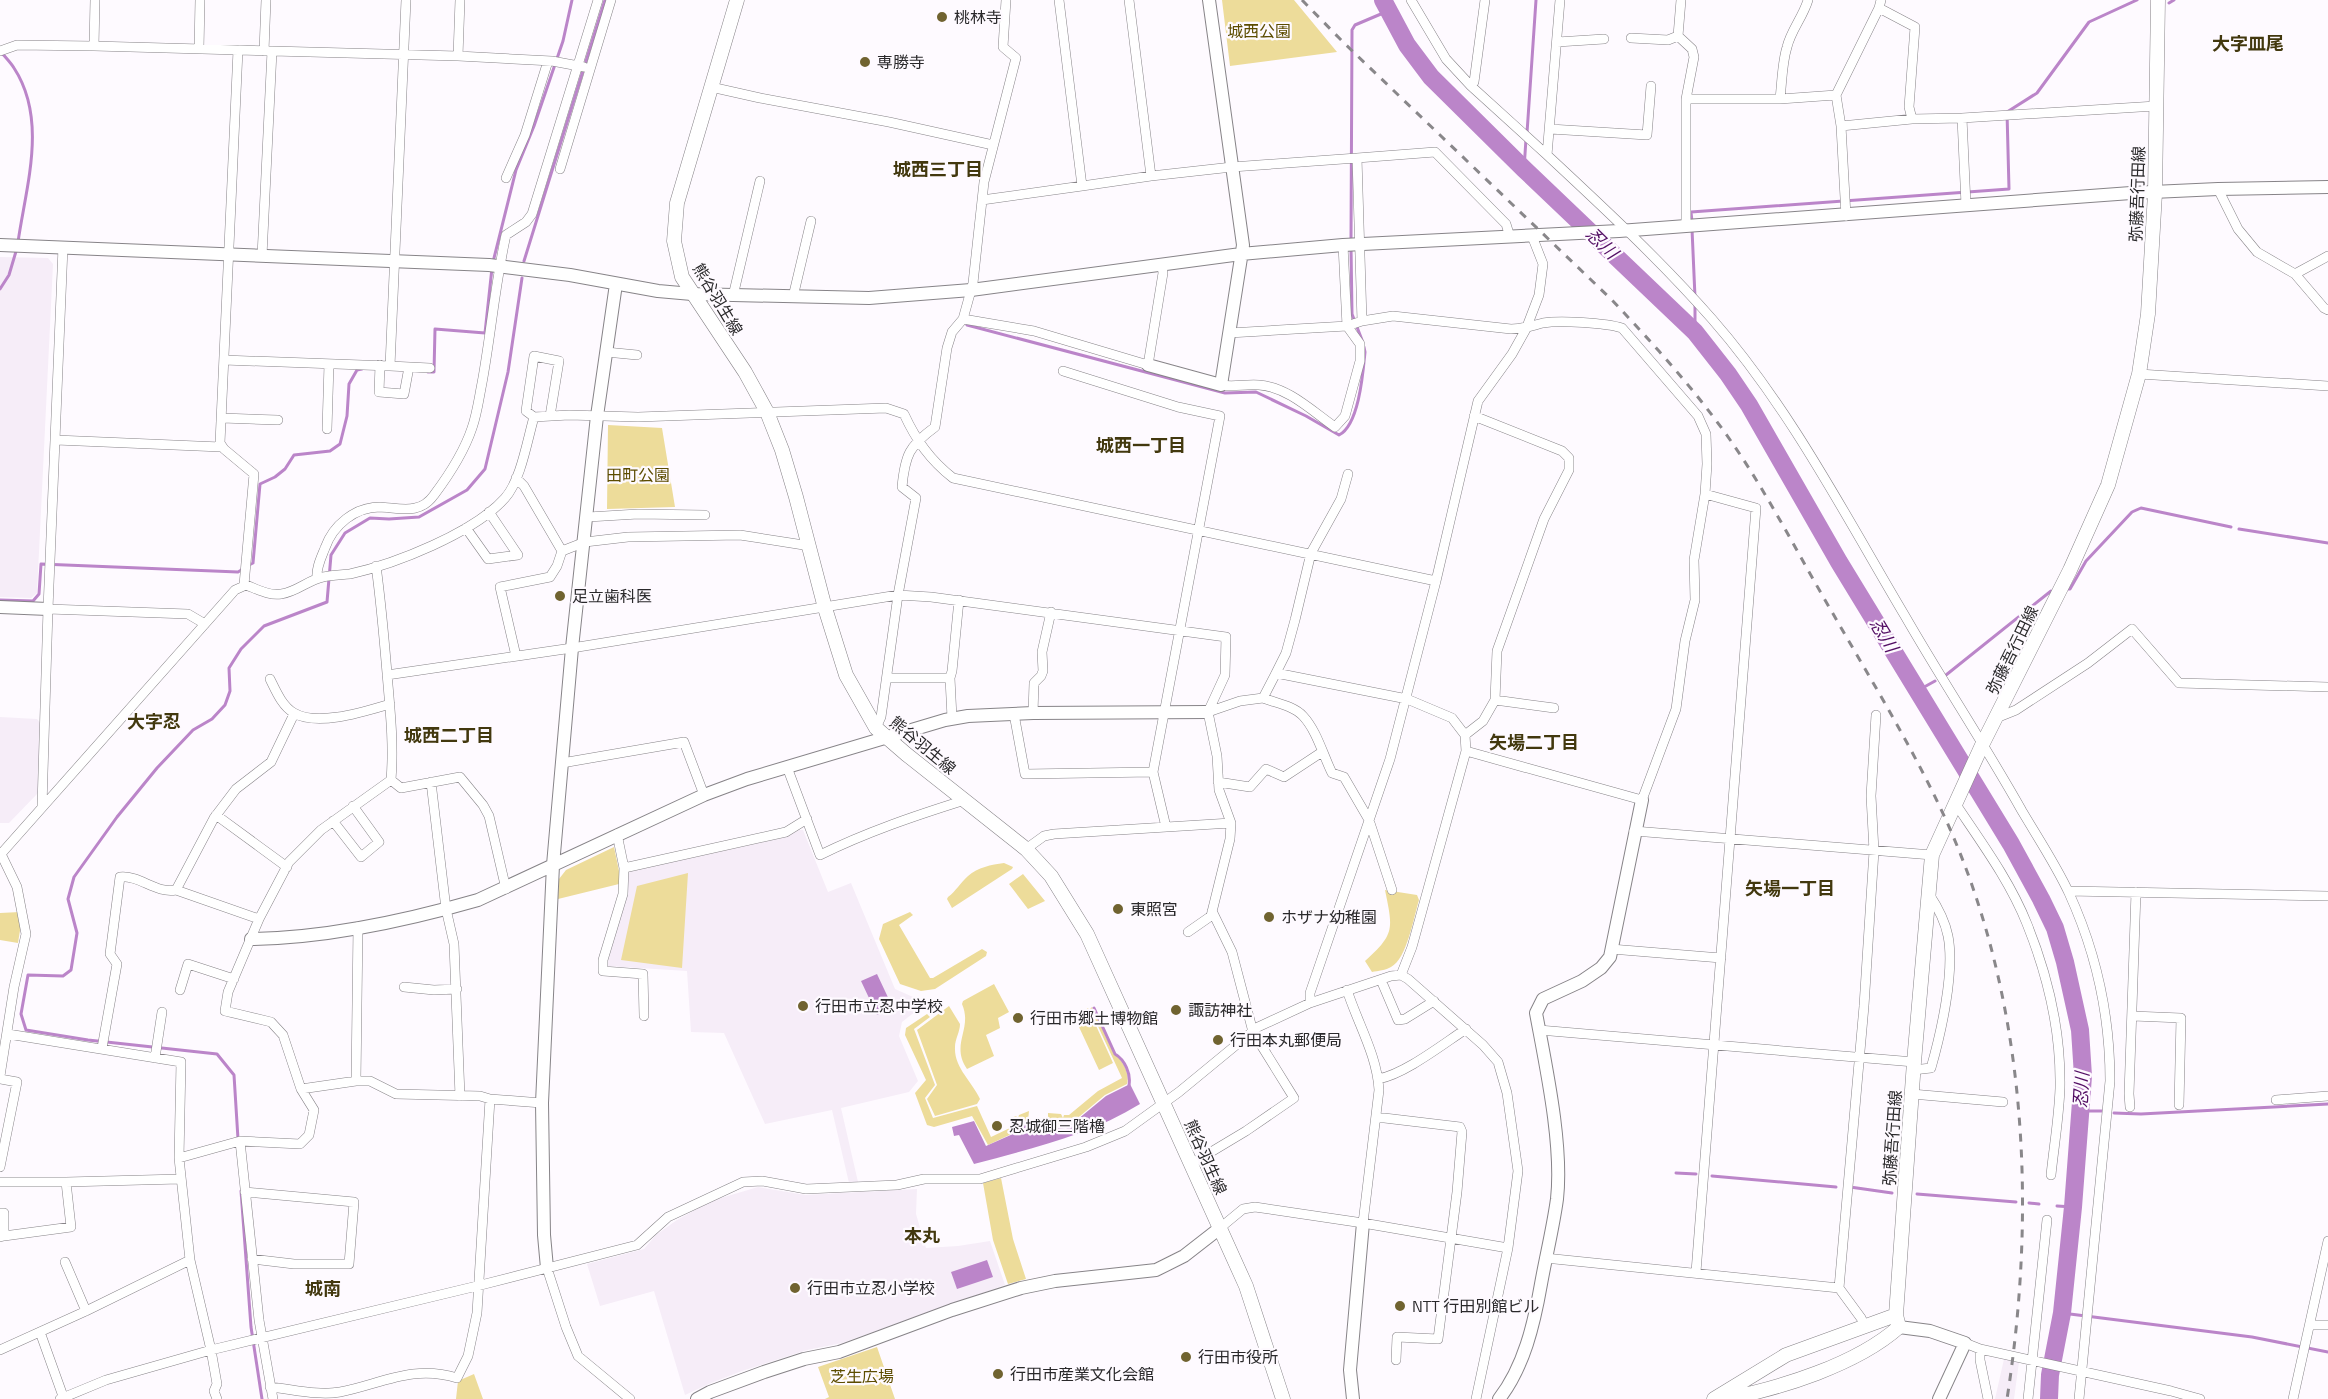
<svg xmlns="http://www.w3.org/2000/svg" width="2328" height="1399" viewBox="0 0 2328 1399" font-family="'Titillium Web','Noto Sans JP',sans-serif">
<rect width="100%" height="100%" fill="#fefaff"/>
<path fill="#f6edf8" d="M0,257L48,258L53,264L37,593L31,598L0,597Z
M0,717L37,719L42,725L38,793L9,823H0Z
M799,830H803L828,892L851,883L895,989L913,997L916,1001V1011L902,1022L899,1036L918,1081L909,1092L841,1108L858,1182L849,1183L832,1110L765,1124L724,1033L691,1032L687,971L607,966L626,894L627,872L787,837Z
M758,1187L805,1195L917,1189L916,1214L926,1248L958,1246L990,1241L1005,1285L842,1343L807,1350L742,1371L711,1383L685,1395L654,1291L600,1306L587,1264L644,1249L656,1235L677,1220L711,1201Z
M2004,1359L2019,1362L2014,1399H1995Z"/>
<path fill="#eddc9a" d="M1222,0H1294L1337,52L1230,66Z
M608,425L662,428L675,507L607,509Z
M614,847L619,871V884L558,899L559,879L566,870Z
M1004,863L1013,867L1012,869L952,908L947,899L948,897C956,891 960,883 968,876C978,867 991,865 1004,863Z
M688,873L682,968L621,960L637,886Z
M1023,874L1045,901L1028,909L1009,884Z
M1385,890L1417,895L1419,900C1414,916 1407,959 1391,967C1386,970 1378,971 1372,972L1365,961C1395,934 1393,929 1385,890Z
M20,912L21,924L18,943L0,940V913Z
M910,912L913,915L899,925L930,978H933L982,949L987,952L986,956L935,989L921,991L900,984L879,939L883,924Z
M994,984L1009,1012L998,1018L1000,1028L986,1035L994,1056L967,1069C950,1044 973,1029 962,1004L963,1001Z
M949,1006L960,1024C960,1032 955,1039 955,1047C954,1068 972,1081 980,1099L977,1104L935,1116L927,1099L937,1085L917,1030Z
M1092,1007L1114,1054C1123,1060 1130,1074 1127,1084L1105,1095L1067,1127L1062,1125L1048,1124V1113L1061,1114L1063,1118L1064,1115H1069L1098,1091L1122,1078L1090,1009Z
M1088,1008L1113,1063L1099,1070L1079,1027L1083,1025L1084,1011Z
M927,1014L930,1017L914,1029L935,1085L925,1098L933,1118L977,1106L991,1137L1014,1126L1011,1118L1016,1116L1018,1118L1019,1115L1029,1111L1028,1121L1020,1123L1022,1129L988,1145L972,1116L934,1127L927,1125L915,1093L926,1080L905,1035L906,1028Z
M1001,1178L1013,1239L1026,1279L1008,1284L993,1240L983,1183Z
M877,1347L895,1399H825L829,1397L818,1367Z
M474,1374L483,1399H456L458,1381Z"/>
<path fill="#bb85c9" d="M877,974L893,1008L877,1015L861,981Z
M1130,1084L1140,1104C1088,1136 1032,1148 974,1164L959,1135L954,1136L952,1127L974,1121L986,1146L1024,1129L1022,1123L1025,1122L1066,1129L1106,1096Z
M987,1260L993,1277L957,1289L951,1272Z"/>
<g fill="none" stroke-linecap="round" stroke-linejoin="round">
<path stroke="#bb85c9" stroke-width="3" d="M2169,3L2174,0
M2,53C6,58 11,63 14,68C48,120 26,186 18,242
M1527,133L1536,0
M1524,169L1526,139
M1692,222L1691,212L2009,189L2007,112L2037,93L2089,22L2137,0
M1692,229L1695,297
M1351,240L1352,30L1355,25L1388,11
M1351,247L1352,314L1362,340
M524,261L605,0
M493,262L516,170L534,126L563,41L572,0
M0,289L9,275L17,248
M1695,304V332
M967,325L1225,393L1256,392L1306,416L1339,435C1359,425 1363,373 1365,352L1364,347
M428,372H434L435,329L485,333L492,268
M2239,529L2328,543
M249,565L253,563L260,484L275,477L285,469L294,455L330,451L340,444L347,416L349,384L357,370L362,369
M2066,589H2070L2086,561L2132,512L2141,508L2231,527
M0,600L33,601L39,594L41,564L238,572L243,569
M1946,675L2051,591
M1917,691L1935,681
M1094,1008L1115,1054C1125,1060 1131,1074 1129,1085
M2082,1111H2102
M2114,1113L2141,1114L2328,1104
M238,1139L234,1075L217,1054L88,1040L26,1030L21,1014L28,975L63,976L71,970L77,933L68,899L74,877L117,817L157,768L193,730L212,719L225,705L230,691L229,668L241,649L264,626L327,602L331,555L345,533L370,518L389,519L419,517L467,490L485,469L508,372L522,278
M1676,1173L1696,1174
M1712,1176L1836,1187
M1850,1187L1892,1193
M241,1191L251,1327L262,1399
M1917,1194L2016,1202
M2029,1203L2039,1204
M2057,1206L2073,1207
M2062,1313L2252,1337L2328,1352"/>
<path stroke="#bb85c9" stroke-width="18" d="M1383,0L1407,45L1431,77L1524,169L1695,332L1728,374L1749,405L1839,562L2011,844L2041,899L2055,928L2065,962L2080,1030L2083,1076L2073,1207L2062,1313L2050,1375L2049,1399"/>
<g stroke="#878488" stroke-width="10">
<path id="minor" d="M95,0L94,46L238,50
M406,0L390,366L430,368
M1411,0L1446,59L1471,86L1547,155
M1560,0L1547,155C1604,208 1661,261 1712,319C1790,408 1845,515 1905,616C1943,682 1985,745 2022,811C2038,838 2056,865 2069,893C2096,952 2110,1015 2110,1081L2079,1399
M1681,0L1678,36L1692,49L1694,57L1686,99
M1808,0C1803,17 1791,30 1787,47C1782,63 1782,82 1780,99L1836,95L1879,8L1881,0
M1879,8L1915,27L1909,107L1912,119
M1631,38L1668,40L1678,36
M1557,42L1604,39
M199,49L200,0
M0,51L17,45L94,46
M264,51L266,0
M458,56L552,61L584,67
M1471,86L1474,82L1485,0
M711,87L760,98L889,122L993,145
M1836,95L1841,126L1846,216
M1841,126L1912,119L1962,118
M1550,129L1647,135L1651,86
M1357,158L1435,152L1506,224L1510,237
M560,169L611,0
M1151,176L1232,167L1357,158L1362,321L1393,316L1511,329C1523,329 1531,326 1543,323C1560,320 1606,323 1622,328L1698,416L1706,434L1707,464L1705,494L1694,560L1695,600L1685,641L1676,709L1642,800L1466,751
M506,178L525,135L548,61
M1082,186L1151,176L1129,0
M2218,189L2238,229L2257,252L2295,274L2328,256
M982,200L1082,186L1059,0
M1966,205L1962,118L2156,106
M1686,226V99H1780
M262,256L272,51
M2295,274L2324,308L2328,310
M733,296L760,181
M793,297L811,221
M963,319L1034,331L1148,365L1163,273L1162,265
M1229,333L1347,326L1343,245
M606,352L637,355
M224,360L390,366
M380,365L379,392L404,394L409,367
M1063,371L1178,407L1220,416L1153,772L1166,827
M2139,374L2328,386
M1221,385C1234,387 1246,384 1259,385C1288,387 1312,411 1335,427L1345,416L1360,361V344L1347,326L1362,321
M534,417L526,411L534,356L559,361L550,416
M222,418L278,420
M327,429L329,364
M56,440L221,447
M516,478L524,486L562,551L585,542L628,537L740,535L810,546
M588,517L638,514L705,515
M466,528L488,559L518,555L489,512
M376,566C381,602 384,637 387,673C390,709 394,744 391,780
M317,578C316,568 321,558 325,548C333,525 355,507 380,507C400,508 420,515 434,495C449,475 464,452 472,428C477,414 479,398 482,383C491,334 495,284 506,235L526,222L532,214L598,0
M1436,581L1478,401L1512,354L1526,329L1539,295L1543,264L1532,236
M244,585L254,474L224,449L220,443L238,50L458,56L460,0
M48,609L63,247
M516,656L500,587L550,577L557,566L562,551
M1276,673L1286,653L1295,620L1311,553L1341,499L1348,474
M387,675L572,648L898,595L931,597L1226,637L1225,675L1208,712
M887,678H950
M270,679C276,691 282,706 294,713C318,727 366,711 390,704
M1263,698C1276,703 1294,706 1303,716C1317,731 1323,755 1332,773L1344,777L1369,820L1392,890
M1495,700L1554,708
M1033,713L1034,683L1041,676L1043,671L1042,652L1051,612
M1014,714L1025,774L1153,772
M952,718L950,678L952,671L959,600
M1996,718L2016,710L2088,663L2132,629L2179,683L2328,687
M876,728L881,717L898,595L916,498L902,487C905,455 909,446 935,427L947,348L952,332L963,319L973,283L984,182L1016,58L1003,47L1006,0
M1465,735L1483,721L1495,700L1497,651L1544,519L1569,470V458L1562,451L1474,416
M562,763L684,742L704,795
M787,767L820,855C867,832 914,816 965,800
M431,782L446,909L454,944L460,1096
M1218,782L1250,787L1266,769L1284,777L1322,752
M1955,803C1981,842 2010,881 2027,924C2048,976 2061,1033 2060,1088C2059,1117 2054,1146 2051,1175
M42,806L48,609L188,614L205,624
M216,815L287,867
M333,821L361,857L379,842L353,806
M1634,831L1932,855
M617,834L624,868L623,894L603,960V971L643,974L644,1016
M1026,849L1044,836L1054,834L1231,823
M0,855L235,590L246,585C257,589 269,596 281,594C297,592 308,580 323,577C332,575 341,575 350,574C395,564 474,533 505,498C521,480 527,441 534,417L569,415L638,417L886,408L904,414C916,440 930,460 953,478L1436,581L1390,759L1310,993V1003
M624,868L786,832L807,819
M176,890L259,919
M2068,891L2328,896
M358,927L356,1081H370L396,1094L480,1096L490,1099L542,1103
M1188,932L1211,916L1230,839L1231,823L1219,790L1217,756L1208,712L1240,701L1263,698L1276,673L1407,699L1452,718L1465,735L1466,751L1412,947L1401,975
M1611,949L1721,958
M1381,980L1398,1020L1405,1019L1434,1001
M404,987L434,990L457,989
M180,990L188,964L234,979
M1347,990C1358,1024 1377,1055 1379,1090L1363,1223
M2133,1016L2181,1018L2179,1105
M1539,1030L1914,1062
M102,1048L117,964L110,954L120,877C140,875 156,894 176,890L214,818L236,789L271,762L294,714
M155,1058L162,1012
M1913,1070L1931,1068C1941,1033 1955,972 1948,936C1945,921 1937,906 1929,894
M0,1076L14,987L26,934L17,887L1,854
M0,1079L17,1082L0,1167
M1378,1079C1405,1074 1443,1044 1466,1029
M301,1089L283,1035L271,1022L225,1011L228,992L259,919L289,862L321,830L391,780L401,788L460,777L483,805L489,816L506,889
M1912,1094L2003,1102
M2276,1100L2328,1096
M2130,1107L2129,1094L2136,892
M1376,1117L1460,1127L1462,1132L1457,1192L1438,1339L1397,1337L1396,1360
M240,1141L259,1320L273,1399
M179,1158L240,1141L300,1144L309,1135L314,1110L301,1089L356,1081
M1191,1164L1246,1131L1294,1098L1253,1032L1232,952L1212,911
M0,1182H66
M245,1192L354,1202L349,1264H294L252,1259
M0,1213H4V1236L0,1237
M1220,1228L1243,1209L1255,1207L1363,1223L1508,1248
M4,1236L71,1227L66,1182L180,1179
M1545,1258L1839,1288L1861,1318L1865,1326
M190,1260L211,1350L217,1384L214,1391L217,1399
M65,1262L86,1311
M547,1268L566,1327L578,1356L630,1399
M1696,1272L1756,508L1705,494
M1839,1288L1864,1006L1874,851L1871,796L1876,715
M2310,1325H2328
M40,1332L64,1399
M1965,1343L1980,1349L2171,1391L2200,1399
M1980,1349V1360L1988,1399
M0,1350L86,1311L190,1260L179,1158L181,1062L8,1034
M270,1387C292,1389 318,1396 340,1392C381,1384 413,1364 457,1378L468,1356L477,1313L490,1099
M60,1399L106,1380L211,1350L477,1286L637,1245L668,1217L743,1182L762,1181L806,1189L897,1185L924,1179H980L1086,1147L1125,1131L1179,1092L1258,1027L1310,1003L1391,976L1401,975L1408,979L1483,1045L1498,1062L1507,1093L1518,1171L1508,1248L1476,1399
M2028,1399L2047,1220
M2293,1399L2328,1241"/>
</g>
<g stroke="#878488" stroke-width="14">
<path id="tertiary" d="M0,245L489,265L570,275L658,291L692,294L869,298L971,290L1241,254L1343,245L1619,231L2131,193L2218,189L2328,187
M1148,365L1221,385L1243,245L1209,0
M0,607L48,609
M251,939C328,938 405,921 478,900L704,795L747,779L945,720L968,716L1033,713L1208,712
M547,1268L544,1235L542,1103L553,865L572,648L597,416L616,284
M1899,1327L1930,1331L1965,1343L1939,1399
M697,1399L710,1392L764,1372L804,1359L839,1352L952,1310L1021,1288L1055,1281L1156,1270L1184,1256L1220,1228
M1353,1399L1350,1370L1363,1223
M1499,1399C1524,1367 1534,1324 1541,1284C1546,1256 1553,1228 1557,1199C1563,1145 1546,1067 1536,1013L1543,999L1582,981L1601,968L1610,957L1642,800"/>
</g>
<g stroke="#878488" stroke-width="15">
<path id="secondary" d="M737,0L677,203L674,241L682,277L745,372L767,412L782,450L796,497L825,608L846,675L876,728L906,754L1026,849L1051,876L1087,934L1246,1286L1283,1399
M1714,1399L1786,1355L1896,1315
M1725,1399C1781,1388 1856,1365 1899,1327L1896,1315L1914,1062L1932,855L1983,743L2070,570L2108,485L2139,374L2148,314L2155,193L2158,0"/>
</g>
<use href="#minor" stroke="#fff" stroke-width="9"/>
<use href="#tertiary" stroke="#fff" stroke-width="12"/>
<use href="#secondary" stroke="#fff" stroke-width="14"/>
<path stroke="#89878a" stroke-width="3" stroke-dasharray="8 8" stroke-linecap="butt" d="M1302,0L1344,43L1612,300C1659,350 1706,402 1743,459C1775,508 1802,561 1832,612C1871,680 1913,748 1946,820C2027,999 2037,1207 2007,1399"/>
</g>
<g fill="#706330" stroke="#fefaff" stroke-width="2">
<circle cx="942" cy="17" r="6"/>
<circle cx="865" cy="62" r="6"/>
<circle cx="560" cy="596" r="6"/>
<circle cx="1118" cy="909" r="6"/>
<circle cx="1269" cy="917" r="6"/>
<circle cx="803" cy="1006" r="6"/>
<circle cx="1176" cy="1010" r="6"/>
<circle cx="1018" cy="1018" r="6"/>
<circle cx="1218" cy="1040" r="6"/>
<circle cx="997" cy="1126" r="6"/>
<circle cx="795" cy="1288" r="6"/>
<circle cx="1400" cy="1306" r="6"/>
<circle cx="1186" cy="1357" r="6"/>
<circle cx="998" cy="1374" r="6"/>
</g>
<g text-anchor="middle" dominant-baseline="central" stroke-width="4.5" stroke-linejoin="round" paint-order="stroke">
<g font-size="16" fill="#2a292b" stroke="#fefaff" text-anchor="start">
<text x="954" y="17">桃林寺</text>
<text x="877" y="62">専勝寺</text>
<text x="572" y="596">足立歯科医</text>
<text x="1130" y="909">東照宮</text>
<text x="1281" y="917">ホザナ幼稚園</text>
<text x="815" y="1006">行田市立忍中学校</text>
<text x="1188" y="1010">諏訪神社</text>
<text x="1030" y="1018">行田市郷土博物館</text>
<text x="1230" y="1040">行田本丸郵便局</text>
<text x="1009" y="1126">忍城御三階櫓</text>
<text x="807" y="1288">行田市立忍小学校</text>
<text x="1412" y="1306">NTT 行田別館ビル</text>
<text x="1198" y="1357">行田市役所</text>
<text x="1010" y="1374">行田市産業文化会館</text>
</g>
<g font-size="16" fill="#5c4c00" stroke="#fefaff">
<text x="1259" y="31">城西公園</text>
<text x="638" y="475">田町公園</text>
<text x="862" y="1376">芝生広場</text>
</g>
<g font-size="16" fill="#2a292b" stroke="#fefaff">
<text transform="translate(2137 194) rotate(-88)">弥藤吾行田線</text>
<text transform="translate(718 299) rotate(59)">熊谷羽生線</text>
<text transform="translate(2012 650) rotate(-64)">弥藤吾行田線</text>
<text transform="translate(923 745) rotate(40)">熊谷羽生線</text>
<text transform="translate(1892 1138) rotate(-86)">弥藤吾行田線</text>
<text transform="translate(1206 1157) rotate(66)">熊谷羽生線</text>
</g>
<g font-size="18" font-weight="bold" fill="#42380e" stroke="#fefaff">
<text x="2248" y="43">大字皿尾</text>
<text x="938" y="169">城西三丁目</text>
<text x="1141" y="445">城西一丁目</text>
<text x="154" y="721">大字忍</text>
<text x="449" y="735">城西二丁目</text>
<text x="1534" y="742">矢場二丁目</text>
<text x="1790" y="888">矢場一丁目</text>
<text x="922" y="1235">本丸</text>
<text x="323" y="1288">城南</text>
</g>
<g font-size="18" font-style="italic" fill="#530e64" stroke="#fefaff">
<text transform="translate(1602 243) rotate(44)">忍川</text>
<text transform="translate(1884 635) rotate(59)">忍川</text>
<text transform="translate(2081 1090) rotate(-87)">忍川</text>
</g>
</g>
</svg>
